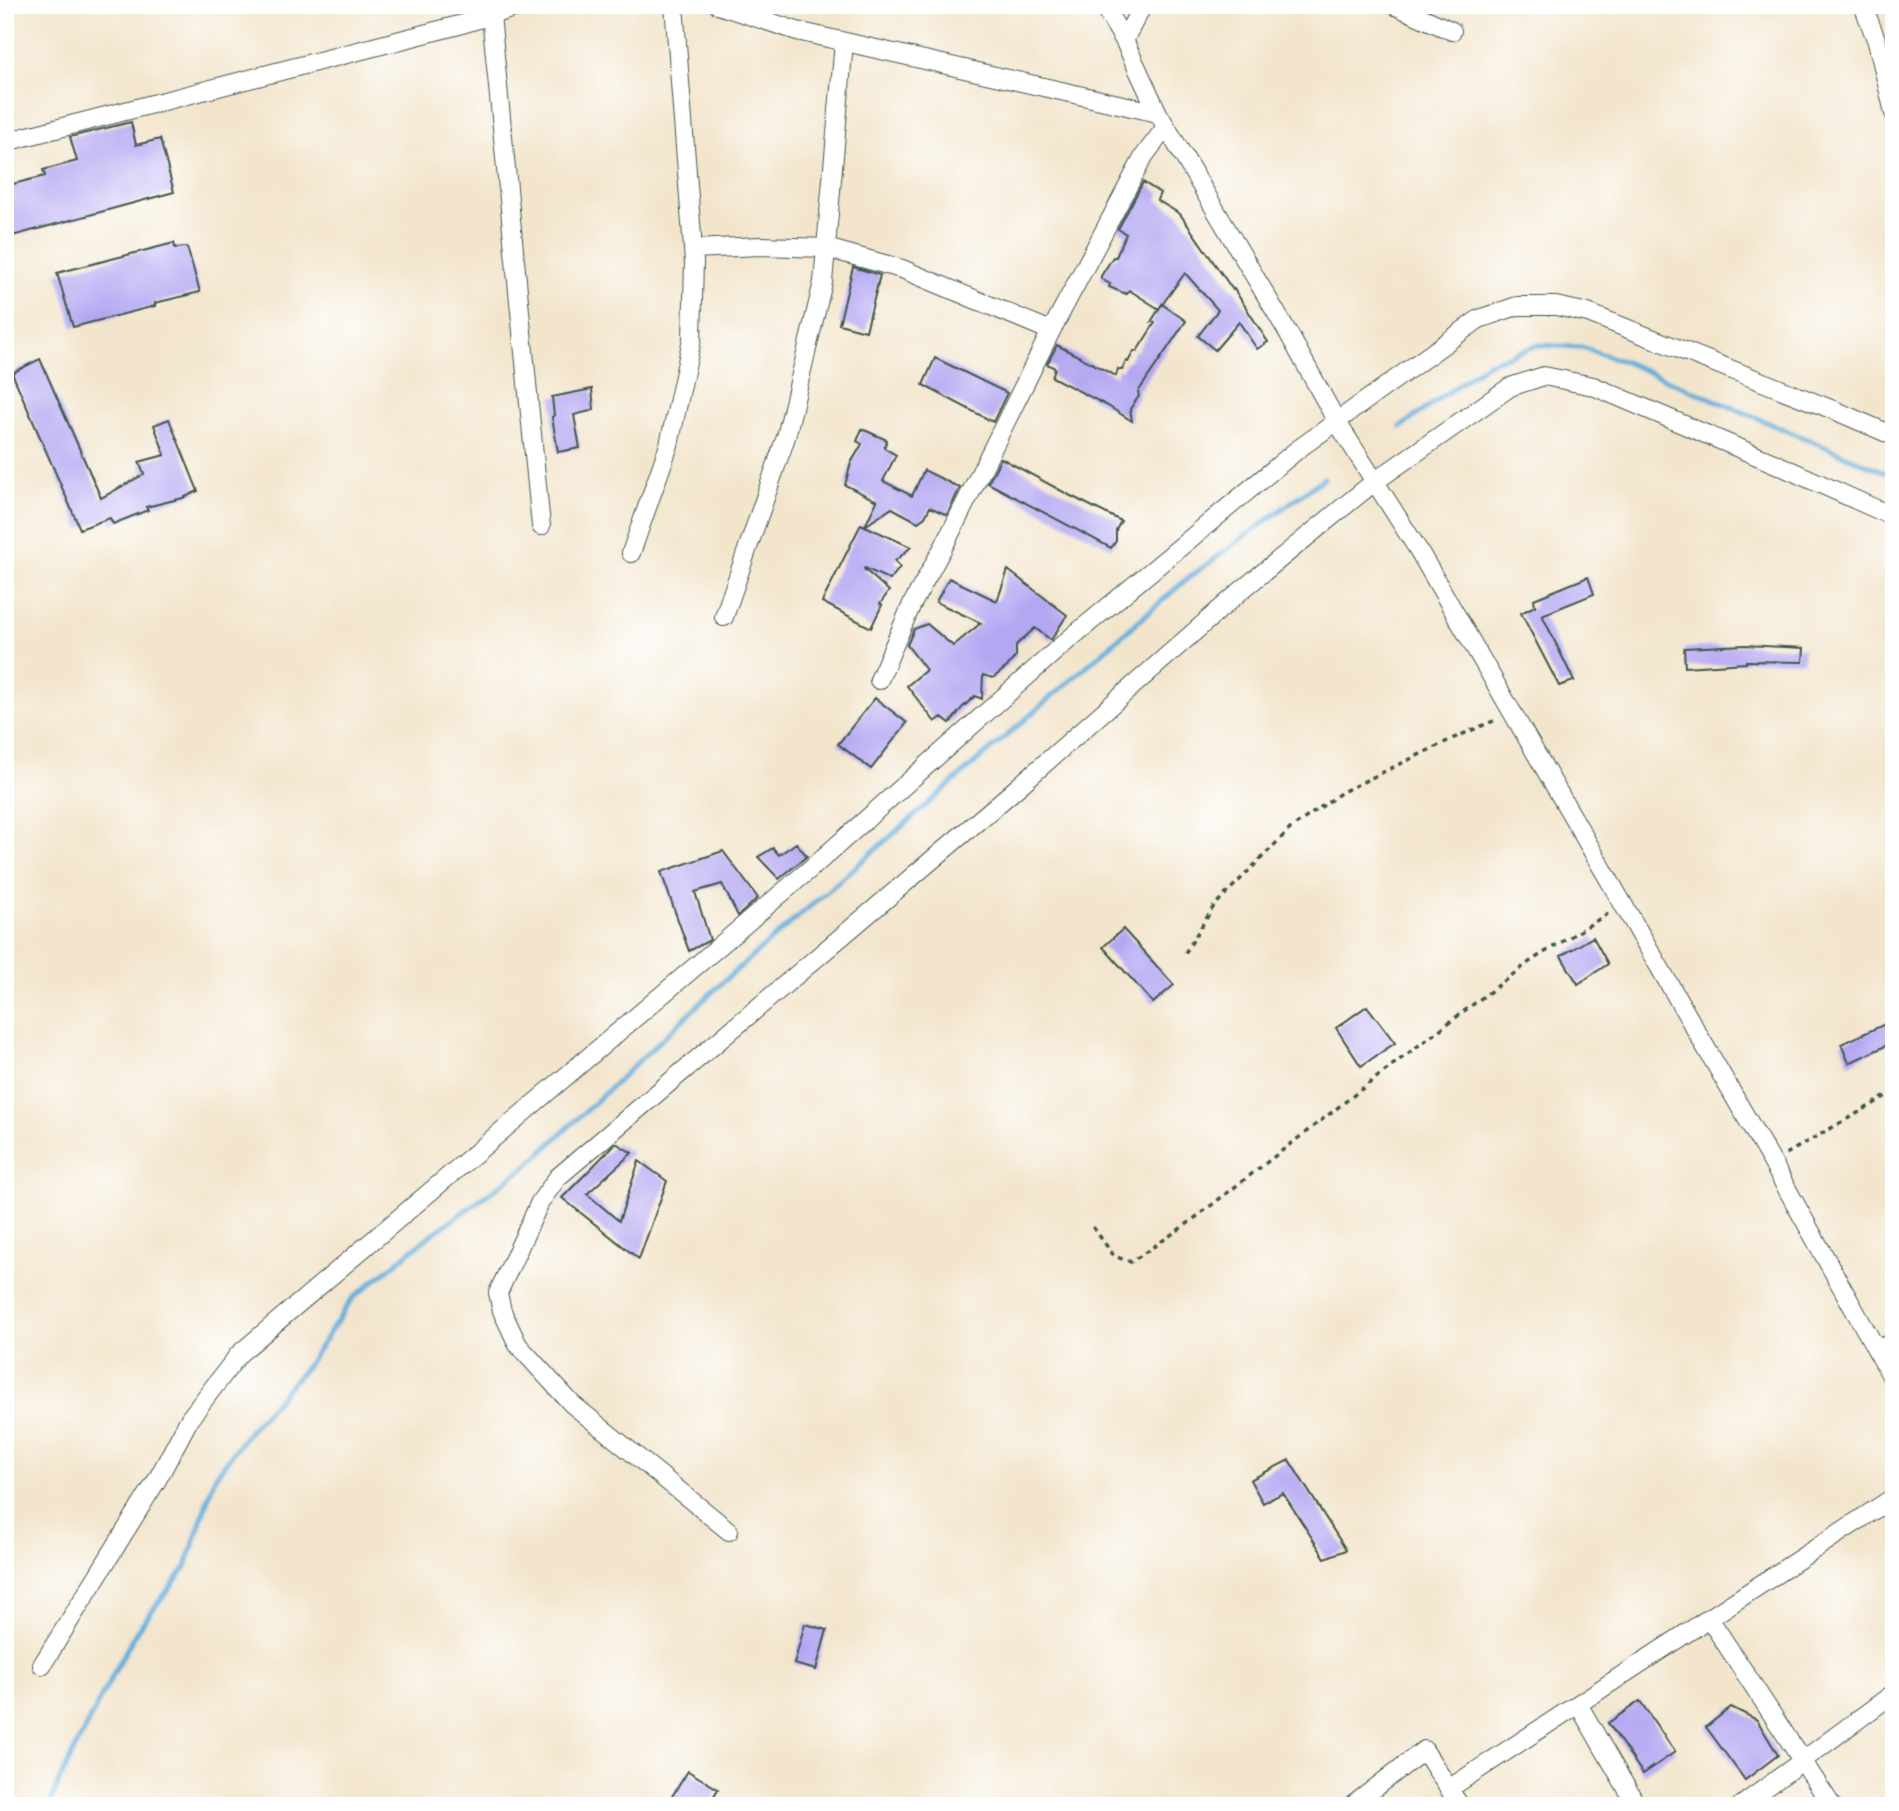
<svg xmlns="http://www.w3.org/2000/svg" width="1899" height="1811" viewBox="0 0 1899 1811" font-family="Caveat,sans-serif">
<rect width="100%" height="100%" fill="#fff"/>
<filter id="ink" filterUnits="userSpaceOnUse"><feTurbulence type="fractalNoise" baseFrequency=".0143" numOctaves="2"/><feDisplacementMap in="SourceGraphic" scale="14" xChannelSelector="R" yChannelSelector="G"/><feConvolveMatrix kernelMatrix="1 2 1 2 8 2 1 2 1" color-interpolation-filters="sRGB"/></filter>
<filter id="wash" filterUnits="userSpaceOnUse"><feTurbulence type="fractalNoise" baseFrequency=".00686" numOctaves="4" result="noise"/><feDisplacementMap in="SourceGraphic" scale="28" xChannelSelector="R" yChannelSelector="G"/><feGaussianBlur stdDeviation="1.57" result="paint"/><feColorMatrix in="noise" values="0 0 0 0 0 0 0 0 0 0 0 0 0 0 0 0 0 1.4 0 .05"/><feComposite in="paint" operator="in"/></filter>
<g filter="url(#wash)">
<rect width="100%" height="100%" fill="#f3e5cc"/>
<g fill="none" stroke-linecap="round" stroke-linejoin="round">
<path stroke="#63aedb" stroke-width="5" d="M1401,427L1486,364L1538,345L1582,347L1625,362L1894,476
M49,1806L59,1781L103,1693L137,1630L186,1567L215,1477L249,1431L306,1367L353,1298L427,1238L527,1166L724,981L1187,579L1324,478"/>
</g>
<g id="blocks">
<path fill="#b4a7f2" d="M131,122L136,145L160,139L174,192L5,238V186L45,176L43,170L77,161L70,137Z
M1143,182L1160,193L1157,200L1180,214L1233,290L1234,289L1268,342L1257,349L1239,322L1215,350L1198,336L1218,310L1185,273L1159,309L1129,290L1126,294L1109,287L1110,284L1101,279V276L1113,257H1116L1126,234L1118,229Z
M174,243L175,248L187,247L200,292L155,303V306L73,327L57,273Z
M853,267L880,275L866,331L839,324Z
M1162,304L1186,321L1138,392L1139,396L1130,409L1132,421L1108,406L1052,377L1055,368L1047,364L1057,345L1116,376L1118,369L1122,370L1126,361L1128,362L1134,351H1137L1155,323L1151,322Z
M935,358L1007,393L993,422L923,385Z
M40,359L101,498L144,474L139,462L165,455L154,425L169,419L198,491L183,498L146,507L148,510L113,524L110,518L80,529L12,373Z
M592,389L594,410L574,415L580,448L558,452L552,417L554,416L552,397Z
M862,429L887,440L884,448L896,455L883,481L912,496L924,470L960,488L947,515L930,507L925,517L918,522L892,508L865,526L911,547L895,561L900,567L890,580L865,568L864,569L889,591L880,604L882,605L871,628L822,602L861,524L865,526L877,501L845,485L851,463L862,444L857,441Z
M1001,458L1069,495L1121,521L1116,530V541L1111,548L988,483Z
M1008,570L1067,615L1051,640L1035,628L1016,645V656L1007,667L993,678L983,675L982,699L975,696L962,708L950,723L942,717L935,722L907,686L926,670L907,645L914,629L927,624L953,646L981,623L936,602L949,578L997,601Z
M1588,577L1594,594L1542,615L1574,681L1559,686L1521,613L1535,606L1534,599Z
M1745,645L1804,648L1803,662L1746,661V663L1685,667L1684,648Z
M875,698L907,723L871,769L838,744Z
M796,843L807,856L779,879L758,857L773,848L779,855Z
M723,851L758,898L738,916L722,884L695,892L710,940L689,951L661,872Z
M1123,929L1174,985L1153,1003L1103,947Z
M1593,937L1608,964L1578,984L1561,956Z
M1367,1006L1395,1043L1361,1066L1336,1028Z
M1894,1020V1042L1849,1063L1841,1044Z
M616,1143L632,1153L587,1194L619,1221L639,1161L667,1181L639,1259L562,1198Z
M1289,1460L1346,1550L1325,1558L1283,1493L1263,1503L1250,1480Z
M805,1624L827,1630L816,1670L794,1664Z
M1640,1701L1675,1752L1643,1774L1608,1723Z
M1731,1707L1757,1720L1778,1755L1745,1780L1706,1727Z
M688,1771L718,1789L708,1806H666Z"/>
</g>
</g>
<g filter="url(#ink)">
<use href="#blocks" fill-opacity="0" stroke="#3f564b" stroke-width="2"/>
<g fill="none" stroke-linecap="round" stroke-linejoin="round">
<g stroke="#3f564b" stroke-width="20">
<path id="minor" d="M718,5L797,31L1158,113
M1103,5L1124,40L1158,113L1290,336L1337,422L1419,551L1772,1162L1894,1381
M1394,5L1452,31
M1863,5L1877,42L1894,113
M491,15L541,526
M1124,40L1143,5
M5,142L459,25L524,5
M693,249L761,246L826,248L902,269L1051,331
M631,553L669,445L692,339L694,262L674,5
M724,617L786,437L823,282L844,42
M879,680L912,604L945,544L1051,331L1144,156L1166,127
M1877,1351L1894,1341
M729,1531L572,1404L518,1345L502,1311L498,1293L540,1202L558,1177L1011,793L1243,589L1374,482L1510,387L1544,376L1593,386L1776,464L1894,517
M1709,1618L1832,1806
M42,1665L157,1480L190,1418L239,1354L816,864L1061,646L1297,450L1479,319L1517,306H1556L1588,313L1836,411L1894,436
M1578,1704L1637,1806
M1450,1788L1894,1497
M1352,1806L1424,1750L1460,1806
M1741,1806L1894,1693"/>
</g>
<path stroke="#3f564b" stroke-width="3.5" stroke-dasharray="5 5" stroke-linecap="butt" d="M1185,953L1214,906L1290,829L1342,792L1454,738L1498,719
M1786,1154L1875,1103L1894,1091
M1093,1227L1114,1256L1131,1262L1187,1224L1398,1061L1532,960L1609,913"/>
<use href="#minor" stroke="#fff" stroke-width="18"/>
</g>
</g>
<rect width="1899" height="1811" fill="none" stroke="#fff" stroke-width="28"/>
</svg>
